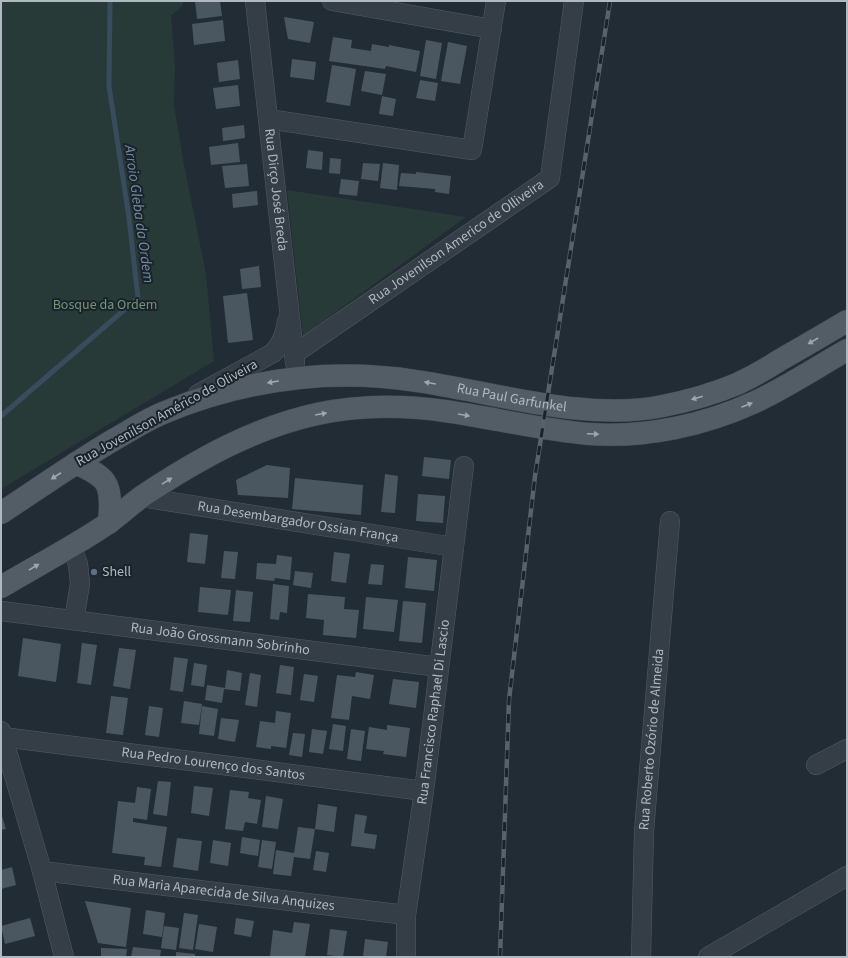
<svg xmlns="http://www.w3.org/2000/svg" width="848" height="958" viewBox="0 0 848 958" font-family="'Source Sans 3',sans-serif">
<rect width="100%" height="100%" fill="#222c35"/>
<path fill="#273a38" d="M1,1H183V5L171,16L175,66L174,105L184,165L206,274L214,361L1,489Z
M287,190L466,217L303,336Z"/>
<g fill="none" stroke-linecap="round" stroke-linejoin="round">
<path stroke="#394c5d" stroke-width="5" d="M1,416L138,298L129,218L109,86L110,1"/>
</g>
<path fill="#4b5760" d="M195,1H220L222,16L197,19Z
M284,17L314,22L310,43L288,39Z
M223,20L225,41L194,45L192,24Z
M333,37L352,40L351,48L371,51L372,44L389,47V45L420,51L416,72L386,66L385,69L329,61Z
M426,40L442,43L436,79L420,76Z
M448,42L467,46L460,84L441,81Z
M292,59L316,62L314,80L290,77Z
M238,60L240,79L219,82L217,63Z
M332,65L356,69L350,106L326,102Z
M365,71L386,74L382,95L361,91Z
M420,80L438,83L435,101L416,98Z
M238,85L240,106L216,109L213,88Z
M382,96L396,99L393,116L379,114Z
M244,125L245,138L223,141L222,128Z
M238,143L240,162L211,165L209,147Z
M308,150L323,152L322,170L306,168Z
M330,158L341,159L340,174L329,173Z
M363,163L380,164L378,181L361,179Z
M383,163L399,165L397,190L380,188Z
M247,164L249,186L225,188L222,166Z
M416,172L451,176L449,194L435,192V189L399,186L401,173L416,174Z
M341,179L359,181L357,196L339,194Z
M257,191L258,205L233,208L232,194Z
M259,266L261,287L242,289L240,269Z
M247,293L253,340L228,343L223,296Z
M424,457L451,460L449,479L422,476Z
M267,465L290,468L288,498L238,495L236,480Z
M385,474L398,476L395,513L381,512Z
M295,478L363,485L361,515L292,509Z
M418,494L445,496L443,523L416,521Z
M190,533L208,535L205,564L187,562Z
M224,551L238,552L235,579L221,578Z
M334,552L350,554L346,583L331,581Z
M277,555L292,557L290,580L275,578L274,581L256,579L257,563L276,564Z
M408,557L437,560L434,591L405,588Z
M371,564L384,565L382,585L368,584Z
M295,571L313,573L311,588L293,585Z
M273,584L289,586L287,613L280,612L279,620L270,619Z
M200,587L231,590L228,615L198,612Z
M236,590L253,592L250,622L233,621Z
M308,594L345,597L344,609L359,610L356,638L323,635L324,620L306,618Z
M366,597L398,600L394,632L363,629Z
M403,601L426,603L422,643L399,641Z
M23,638L61,644L56,682L18,676Z
M82,643L97,645L91,685L77,683Z
M119,648L136,650L130,689L113,686Z
M174,657L188,659L183,692L170,690Z
M194,663L207,665L204,687L191,685Z
M280,665L294,667L291,695L276,693Z
M227,670L242,673L240,691L224,689L222,703L205,700L207,685L225,688Z
M356,672L374,675L370,699L352,696L349,720L331,718L337,675L355,677Z
M250,673L261,675L257,707L245,705Z
M304,674L318,676L314,702L300,700Z
M393,679L419,682L416,708L389,704Z
M111,696L128,698L123,735L106,733Z
M184,701L202,704L199,725L181,723Z
M149,706L163,708L159,737L145,735Z
M202,706L218,709L214,736L199,734Z
M276,711L291,713L286,748L271,746V749L256,747L260,721L275,723Z
M221,718L239,720L235,742L218,739Z
M333,724L346,726L343,751L329,749Z
M387,725L410,728L406,757L383,754L384,751L366,749L369,727L387,730Z
M312,729L327,731L323,754L309,752Z
M351,729L365,731L361,761L347,759Z
M293,733L305,734L302,757L289,755Z
M158,781L171,782L167,816L153,814Z
M194,786L213,788L209,816L191,813Z
M137,787L151,789L147,820L133,818V822L167,827L161,867L144,865L145,857L112,853L118,801L135,803Z
M230,790L249,792L248,798L261,800L257,824L245,822L243,831L225,829Z
M266,796L283,799L278,829L262,827Z
M318,804L337,807L334,832L315,829Z
M1,813L6,829L1,830Z
M355,814L367,816L364,833L377,835L375,849L351,846Z
M298,827L315,829L310,859L294,857L291,876L273,874L276,850L294,853Z
M242,837L260,840L258,856L240,853Z
M177,838L202,841L198,871L173,867Z
M213,840L231,843L228,866L210,863Z
M262,840L276,842L272,869L258,867Z
M316,851L329,853L326,872L313,870Z
M12,867L16,885L1,889V870Z
M85,901L131,908L126,947L98,943Z
M146,910L165,913L162,937L143,934Z
M184,913L198,915L193,950L179,948Z
M30,918L35,936L5,944L1,926Z
M236,918L254,921L251,937L234,934Z
M294,922L310,924L305,957L270,956L273,930L292,933Z
M199,924L217,927L213,952L195,949Z
M164,926L179,928L176,950L161,948Z
M330,929L347,931L343,957L327,955Z
M365,939L388,942L386,957H363Z
M133,947L161,950L160,957H131Z
M101,948L127,949L126,957H101Z
M176,952L195,954V957H176Z"/>
<g fill="none" stroke-linecap="round" stroke-linejoin="round">
<g stroke="#535c63" stroke-width="20">
<g id="minor">
<path id="s1" d="M255,1L295,363"/>
<path d="M332,1L492,29"/>
<path d="M268,119L472,150L496,1"/>
<path id="s2" d="M294,354L550,178L574,1"/>
<path d="M198,394L273,353C282,343 285,334 287,321"/>
<path id="s3" d="M141,497L454,547"/>
<path d="M71,546L78,564L80,584L74,620"/>
<path id="s4" d="M1,611L439,667"/>
<path d="M1,731L42,871L64,957"/>
<path id="s5" d="M3,737L424,791"/>
<path d="M816,765L847,749"/>
<path id="s6" d="M42,871L406,915"/>
<path id="s7" d="M406,957V915L424,791L464,466"/>
<path id="s8" d="M641,957L644,831L670,521"/>
<path d="M708,957L847,876"/>
</g>
</g>
<g stroke="#3f474f" stroke-width="23">
<g id="major">
<path d="M76,463C85,468 99,473 105,482C112,492 110,512 109,523"/>
<path id="s9" d="M1,513C39,488 76,462 115,439C131,430 146,420 163,413C206,395 253,383 299,378C338,374 377,375 416,381C493,392 586,422 663,406C688,401 713,394 737,384C752,377 766,369 780,360C803,347 825,334 847,321"/>
<path d="M1,587C36,566 73,547 107,524C120,515 131,504 144,495C197,460 253,428 317,414C358,405 403,405 445,411C494,418 541,430 590,434C646,438 705,425 755,402C787,387 817,367 847,350"/>
</g>
</g>
<use href="#minor" stroke="#353e46" stroke-width="19"/>
<use href="#major" stroke="#535d66" stroke-width="22"/>
<g stroke="#58626c" stroke-width="4.5">
<path id="rail" d="M500,957L509,700L535,476L610,1"/>
</g>
<use href="#rail" stroke="#1b232a" stroke-width="3" stroke-dasharray="9" stroke-linecap="butt"/>
</g>
<defs><path id="oneway-solid" d="M-6-.8H1V-3.2L6.5 0L1 3.2V.8H-6Z"/></defs>
<g fill="#9da7b0">
<use href="#oneway-solid" transform="translate(813 341) rotate(150)"/>
<use href="#oneway-solid" transform="translate(273 382) rotate(171)"/>
<use href="#oneway-solid" transform="translate(430 383) rotate(-170)"/>
<use href="#oneway-solid" transform="translate(697 398) rotate(164)"/>
<use href="#oneway-solid" transform="translate(747 405) rotate(-23)"/>
<use href="#oneway-solid" transform="translate(321 414) rotate(-10)"/>
<use href="#oneway-solid" transform="translate(464 415) rotate(10)"/>
<use href="#oneway-solid" transform="translate(593 434) rotate(3)"/>
<use href="#oneway-solid" transform="translate(56 476) rotate(147)"/>
<use href="#oneway-solid" transform="translate(167 481) rotate(-32)"/>
<use href="#oneway-solid" transform="translate(34 567) rotate(-31)"/>
</g>
<circle fill="#5c6f8a" stroke="#1b232a" stroke-width="1.5" cx="94" cy="572" r="4"/>
<g text-anchor="middle" dominant-baseline="central" stroke-width="4" stroke-linejoin="round" paint-order="stroke">
<g font-size="14" fill="#b0b9c2" stroke="#1b232a">
<text stroke="none"><textPath href="#s1" startOffset="190">Rua Dirço José Breda</textPath></text>
<text stroke="none"><textPath href="#s2" startOffset="197">Rua Jovenilson Americo de Olliveira</textPath></text>
<text stroke="none"><textPath href="#s9" startOffset="546">Rua Paul Garfunkel</textPath></text>
<text transform="translate(167 413) rotate(-29)">Rua Jovenilson Américo de Oliveira</text>
<text stroke="none"><textPath href="#s3" startOffset="159">Rua Desembargador Ossian França</textPath></text>
<text stroke="none"><textPath href="#s4" startOffset="221">Rua João Grossmann Sobrinho</textPath></text>
<text stroke="none"><textPath href="#s7" startOffset="247">Rua Francisco Raphael Di Lascio</textPath></text>
<text stroke="none"><textPath href="#s8" startOffset="218">Rua Roberto Ozório de Almeida</textPath></text>
<text stroke="none"><textPath href="#s5" startOffset="212">Rua Pedro Lourenço dos Santos</textPath></text>
<text stroke="none"><textPath href="#s6" startOffset="183">Rua Maria Aparecida de Silva Anquizes</textPath></text>
</g>
<g font-size="14" fill="#719676" stroke="#1b232a">
<text x="105" y="305">Bosque da Ordem</text>
</g>
<g font-size="14" fill="#b0b9c2" stroke="#1b232a" text-anchor="start">
<text x="102" y="572">Shell</text>
</g>
<g font-size="15" font-style="italic" fill="#738da3" stroke="#1b232a">
<text transform="translate(139 214) rotate(82)">Arroio Gleba da Ordem</text>
</g>
</g>
<rect width="848" height="958" fill="none" stroke="#b0b9c2" stroke-width="4"/>
</svg>
